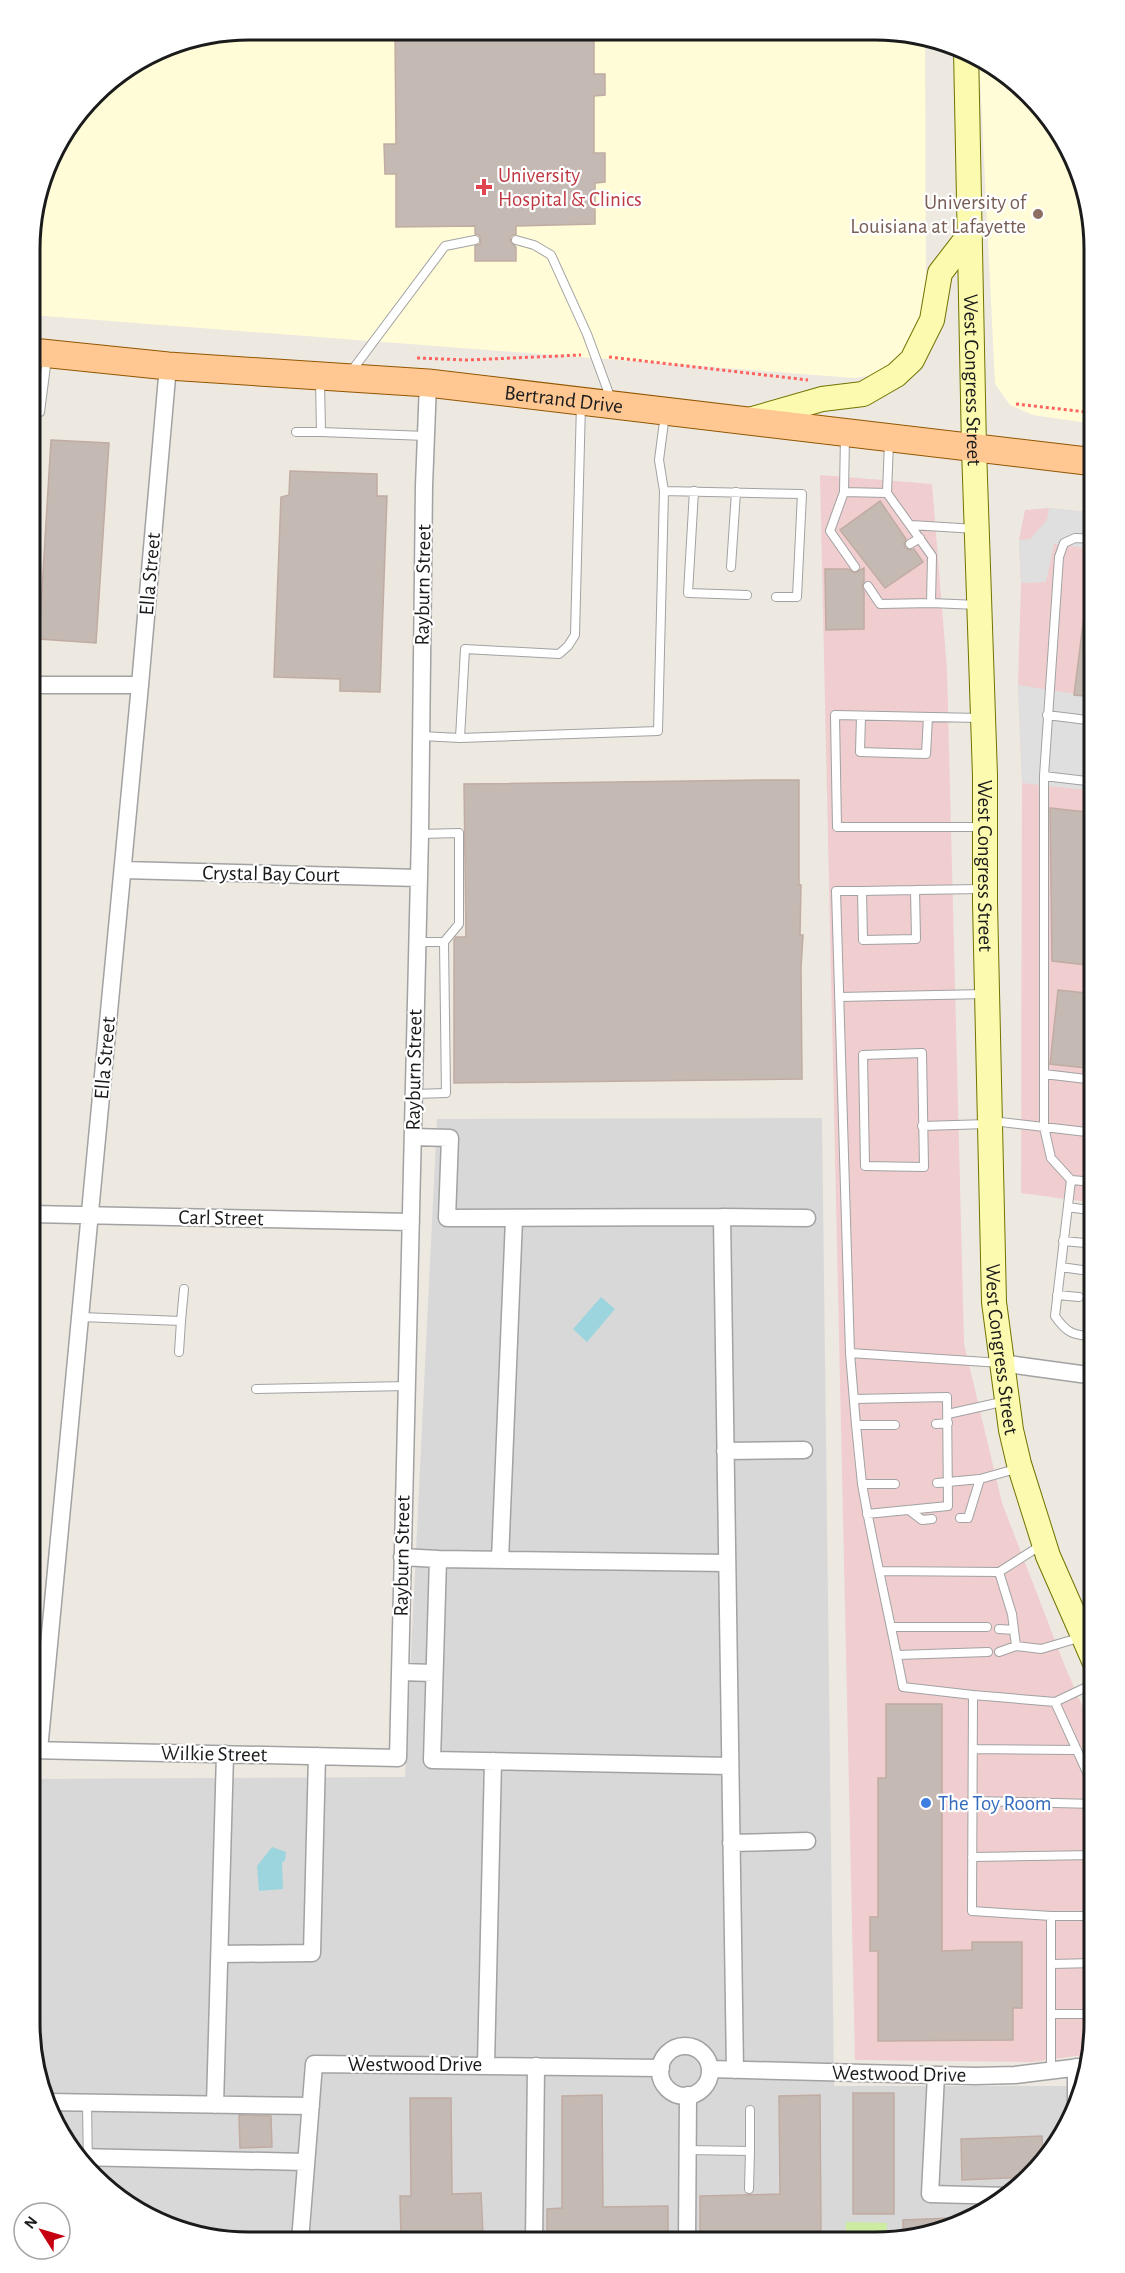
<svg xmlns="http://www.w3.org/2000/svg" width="1125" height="2273" viewBox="0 0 1125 2273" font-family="'Alegreya Sans',sans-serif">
<rect width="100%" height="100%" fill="#ede8e0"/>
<path fill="#d9d8d8" d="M822,1118L834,2086H1083L1078,2107L1049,2157L998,2206L946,2231L876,2243L220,2241L165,2226L105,2189L67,2145L42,2094L30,2024V1779L405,1777L437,1119Z"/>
<path fill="#f0cdcf" d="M820,475L932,484L947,670L964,1344L1002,1503L1066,1669L1095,1735V2038L1091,2054L1032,2062L855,2060Z
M1049,508L1095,513V1203L1021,1193L1022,783L1018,685L1021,583L1019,540L1025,510Z"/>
<path fill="#fffcd7" d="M249,30L918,34L925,37L926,300L918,330L901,356L880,374L854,378L32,315V221L53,152L104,85L166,47Z
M979,57L1021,85L1083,179L1095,249V424L1033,415L1010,405L995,384Z"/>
<path fill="#cceca2" d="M846,2222L887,2223L886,2241L845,2243Z"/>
<path fill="#dfdfdf" d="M1049,508L1095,513V549L1054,544L1046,582L1021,583L1019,540L1030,539L1047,520Z
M1018,685L1095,697V791L1022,783Z"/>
<path fill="#9dd5de" d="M601,1297L615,1309L587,1342L573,1329Z
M272,1847L286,1852L285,1861L282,1862L283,1889L259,1891L257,1866Z"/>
<path fill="#c5b9b3" stroke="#c0aca2" stroke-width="1.5" d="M395,31L594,32V74H605V95L594,96V153H605V182L595,183V224L516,226V234L511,236L510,241L516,247V261H475V246L480,244L481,239L479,235L475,234V226L396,227V174H385L384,144H396Z
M51,440L109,443L96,643L39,639Z
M290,471L377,474V496H387L380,692L340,691V679L274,677L281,497L289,495Z
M880,501L906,539L904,544L905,548L910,550L914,549L923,562L885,588L840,530Z
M864,568V581L862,586L864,592V629L826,630L825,569H848L855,573Z
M1086,600L1095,601V697L1074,695Z
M761,780H799V885H801L800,935H803L801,968L802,1079L454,1083V940L456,937H466L464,784Z
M1050,808L1095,813V966L1052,961Z
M1058,990L1095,994V1069L1050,1064Z
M886,1704H942V1951L972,1950V1942H1022V2008H1013V2040L878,2041V1951H870V1917H878V1778H886Z
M853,2093H894V2214H853Z
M602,2095L603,2207L668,2206V2242H547V2209L562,2208V2096Z
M820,2095L821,2236L700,2238V2196L780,2194L779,2096Z
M410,2098H451L452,2194L481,2193L483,2234L401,2237L400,2196H411Z
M239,2115L271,2116L272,2147L240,2148Z
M1042,2136L1043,2163L1028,2177L962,2180L961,2139Z
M976,2217L946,2231L903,2238V2220Z"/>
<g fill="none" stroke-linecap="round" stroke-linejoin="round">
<g stroke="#a2a2a2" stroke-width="10">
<path id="service" d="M516,240L534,245L551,255L587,334L612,402
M350,373L445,246L475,240
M320,380L321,432L426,436
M32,412H40L47,358
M665,414L659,460L664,491L802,494L797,597H776
M296,432H321
M845,436L844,492L887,493L932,556L931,603L978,605
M694,491L688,593L747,595
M844,492L830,531L855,567
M887,493L889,442
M911,525L976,529
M910,544L920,538
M731,567L736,492
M868,586L880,604L931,603
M1047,715L1095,721
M861,716L860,752L926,754L928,717
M980,718L835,715L837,827H982
M421,736L460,738L465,649L559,654L568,646L575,635L581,404
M460,738L658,731L664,491
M1044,776V1127L1051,1158L1071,1180L1055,1316C1067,1334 1074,1335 1095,1337
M1095,782L1044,776L1059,557L1064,543L1075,538L1095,539
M915,890L862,891L863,940L916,939L915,890L982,889
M862,891H836L850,1353L1001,1363
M417,942H444
M839,997L986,994
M922,1053L924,1167L865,1166L863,1055Z
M1044,1074L1095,1080
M414,1094L446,1093L444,942L459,924V833L420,834
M992,1121L1095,1133
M922,1126L988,1124
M1071,1180L1095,1182
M1068,1207L1095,1211
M1063,1241L1085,1243
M1061,1267L1082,1270
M1057,1295L1079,1297
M81,1317L181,1321L184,1289
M179,1352L181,1321
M850,1353L856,1425
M256,1389L407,1386
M855,1399L947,1397L948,1506L867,1514
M948,1414L1006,1401
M936,1424L948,1423
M895,1425H856L862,1484H895
M937,1483L980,1479L1019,1468
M862,1484C874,1552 890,1619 903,1687L973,1695
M909,1510L922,1520L932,1519
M960,1518H968L980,1479
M880,1571L999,1572L1043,1544
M999,1572L1012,1614L1016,1646
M891,1627H987
M999,1629L1014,1630
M999,1652L1016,1646L1041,1649L1082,1637
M897,1655L988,1652
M973,1749L1077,1750
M1095,1790L1055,1702L1095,1683
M972,1801L1095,1804
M972,1857L1095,1855
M1051,1916L972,1911L973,1695L1055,1702
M1051,1964L1095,1963
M1051,2014H1095
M1051,2071V1916H1095
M87,2103L88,2169
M687,2150L750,2151L749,2189
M750,2151V2110"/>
</g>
<g stroke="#a2a2a2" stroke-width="19">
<path id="minor" d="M31,685H140
M123,870L418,878
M413,1137L450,1138L447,1218L722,1217
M31,1214L411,1222
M1001,1363L1095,1376
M725,1451L804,1450
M402,1557L438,1559
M500,1560L514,1219
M727,1563L438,1559L432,1760L730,1766
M400,1672L434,1673
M30,1750L398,1758L420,834L424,486L428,383
M39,1750L140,685L168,366
M731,1843L807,1841
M220,1954L312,1953L317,1756
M660 2071a25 25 0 1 1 50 0a25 25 0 1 1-50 0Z
M486,2065L493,1761
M710,2069L975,2076L1015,2075L1088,2066
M735,2070L722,1217L807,1218
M936,2075L930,2194L1009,2196
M46,2102L311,2106
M215,2105L225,1754
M1076,2112V2067
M77,2157L306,2162
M300,2241L314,2064L661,2068
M534,2242L536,2066
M687,2242L688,2095"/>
</g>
<g stroke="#717400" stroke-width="26">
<g id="secondary">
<path id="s1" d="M966,50L974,448L985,776V903L994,1302L1011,1430L1019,1464L1048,1556L1095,1663"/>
<path d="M749,420L822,399L863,394L896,375L912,360L932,320L940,273L970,234"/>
</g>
</g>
<g stroke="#925600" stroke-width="29">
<g id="primary">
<path id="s2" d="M32,352L168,366L428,383L1095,462"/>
</g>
</g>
<path stroke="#ff625f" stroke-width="3" stroke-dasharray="3 3" stroke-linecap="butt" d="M609,357L808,380
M417,358L467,360L581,355
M1016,404L1095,413"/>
<use href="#service" stroke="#fff" stroke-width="8"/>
<use href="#minor" stroke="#fff" stroke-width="16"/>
<use href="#secondary" stroke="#fcfaaf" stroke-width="24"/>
<use href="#primary" stroke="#ffc893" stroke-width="27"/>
</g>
<path fill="#e0444e" stroke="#fff" stroke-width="2" d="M481 178h6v6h6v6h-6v6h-6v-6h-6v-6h6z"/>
<circle fill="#8d6e63" stroke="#fff" stroke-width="2" cx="1038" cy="214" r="6"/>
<circle fill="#3f7fe0" stroke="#fff" stroke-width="2" cx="926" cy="1803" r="6"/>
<g text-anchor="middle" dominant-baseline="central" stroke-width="4.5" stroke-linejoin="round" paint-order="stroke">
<g font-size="21" fill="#be3a42" stroke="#fff" text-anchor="start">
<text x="498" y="175">University<tspan x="498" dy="24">Hospital &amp; Clinics</tspan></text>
</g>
<g font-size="21" fill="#785e54" stroke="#fff" text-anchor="end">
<text x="1026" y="202">University of<tspan x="1026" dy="24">Louisiana at Lafayette</tspan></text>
</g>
<g font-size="21" fill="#1b1b1b" stroke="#fff">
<text stroke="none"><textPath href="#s1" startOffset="330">West Congress Street</textPath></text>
<text stroke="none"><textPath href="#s2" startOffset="534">Bertrand Drive</textPath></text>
<text transform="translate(150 574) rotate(-85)">Ella Street</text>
<text transform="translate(423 585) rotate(-89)">Rayburn Street</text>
<text stroke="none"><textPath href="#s1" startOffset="816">West Congress Street</textPath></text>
<text transform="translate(271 874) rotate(1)">Crystal Bay Court</text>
<text transform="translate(105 1058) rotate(-85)">Ella Street</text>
<text transform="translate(414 1070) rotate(-89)">Rayburn Street</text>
<text transform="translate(221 1218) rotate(1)">Carl Street</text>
<text stroke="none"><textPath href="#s1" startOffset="1300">West Congress Street</textPath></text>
<text transform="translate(402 1556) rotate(-89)">Rayburn Street</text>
<text transform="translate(214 1754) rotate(1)">Wilkie Street</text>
<text x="415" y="2064">Westwood Drive</text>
<text transform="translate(899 2074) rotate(1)">Westwood Drive</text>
</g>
<g font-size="21" fill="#366cbe" stroke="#fff" text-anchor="start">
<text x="938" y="1803">The Toy Room</text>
</g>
</g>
<path d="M0 0H1125V2273H0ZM249 40H875A209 209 0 0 1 1084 249V2023A209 209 0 0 1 875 2232H249A209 209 0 0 1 40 2023V249A209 209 0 0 1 249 40Z" fill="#fff" fill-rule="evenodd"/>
<path fill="none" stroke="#1b1b1b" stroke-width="3" d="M249 40H875A209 209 0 0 1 1084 249V2023A209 209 0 0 1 875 2232H249A209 209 0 0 1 40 2023V249A209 209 0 0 1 249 40Z"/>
<g transform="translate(42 2231) rotate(307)"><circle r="28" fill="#ffffff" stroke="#a4a4a4" stroke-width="1.5"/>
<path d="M0-4.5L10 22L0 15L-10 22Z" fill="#c60010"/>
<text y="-9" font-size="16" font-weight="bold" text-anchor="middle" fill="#1b1b1b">N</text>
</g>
</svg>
